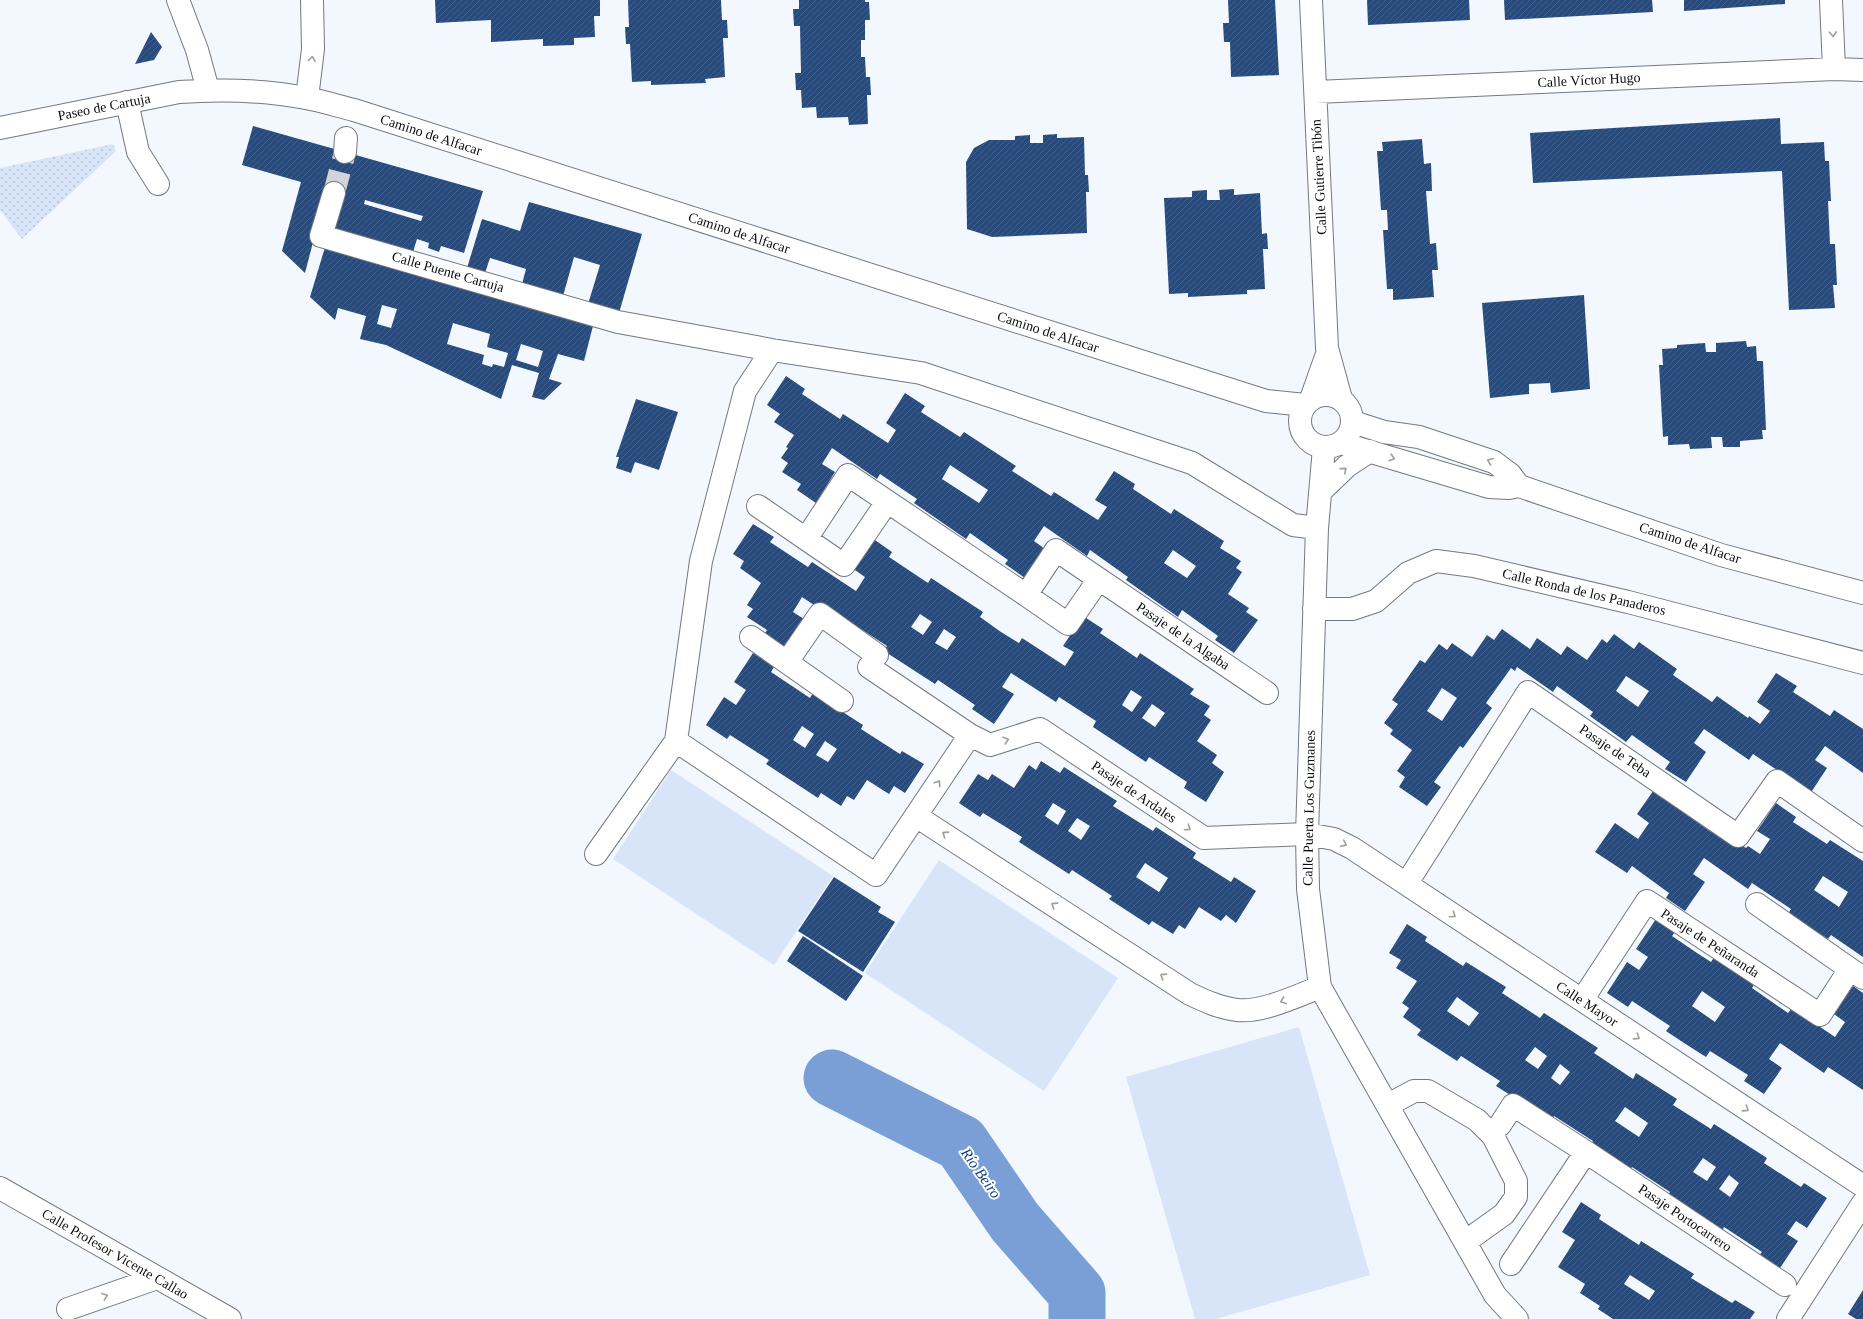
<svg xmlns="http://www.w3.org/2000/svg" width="1863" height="1319" viewBox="0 0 1863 1319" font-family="'Times New Roman',serif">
<defs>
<pattern id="grass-dots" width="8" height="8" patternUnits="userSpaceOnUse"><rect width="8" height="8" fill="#d8e5f9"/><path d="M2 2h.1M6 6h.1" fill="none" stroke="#b8c3d4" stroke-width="1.8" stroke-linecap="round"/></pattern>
<pattern id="building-hatch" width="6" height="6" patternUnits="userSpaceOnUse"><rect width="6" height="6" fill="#294b7b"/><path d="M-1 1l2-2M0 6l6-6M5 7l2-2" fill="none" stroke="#456087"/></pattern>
</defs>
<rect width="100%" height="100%" fill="#f3f8fe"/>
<path fill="url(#grass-dots)" d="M113,144L116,151L22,239L0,210V168Z"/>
<path fill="#d8e5f9" d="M671,770L833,876L774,965L613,859Z
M939,860L1118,978L1044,1091L865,973Z
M1299,1027L1370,1275L1216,1319H1195L1126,1077Z"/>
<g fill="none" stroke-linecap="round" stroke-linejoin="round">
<path stroke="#7a9fd6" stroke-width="57" d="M832,1078L961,1143L1015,1222L1077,1293V1319"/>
</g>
<path fill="url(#building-hatch)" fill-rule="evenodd" d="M435,0H600V16H594L595,37L574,38V45L543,46V39L491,42V20L436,23Z
M628,0H721L722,20H727L728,38H723L725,77L705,79L706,83L651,85V81L632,82L630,44H626L625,27H629Z
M799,0H865V2H869L870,20H865V40H861V57H865L866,77H870L871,95H867L868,124L849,125L848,117L817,118L816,107L802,108L801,90H796L795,73H801L800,26H794L793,9H799Z
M1228,0H1275L1279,75L1231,77L1230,42H1224L1223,23H1229Z
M1367,0H1469L1470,20L1368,25Z
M1504,0H1652L1653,12L1505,20Z
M1684,0H1785V4L1684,11Z
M151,32L162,47L154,60L135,64Z
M1780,118L1781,144L1824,142L1825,161H1829L1831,201H1828L1830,244H1835L1837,285H1833L1835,308L1789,310L1782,171L1533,183L1530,133Z
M253,126L483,191L464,253L441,246L439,252L428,248L429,243L417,239L413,252L330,231L324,200L305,273L282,251L301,182L242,165ZM365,200L423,216L421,221L364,204Z
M1057,134V138L1084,137L1085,175H1088L1089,192H1086L1087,233L992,237L967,229L966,162L974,148L989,140H1015V136L1030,135V143H1043V135Z
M1422,139L1424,164L1431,163L1432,191H1426L1430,244L1436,243L1438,270H1432L1434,297L1393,300V289H1387L1383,230H1388L1387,210H1381L1377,151H1383L1382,142Z
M1234,189V195L1260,193L1262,234L1267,233L1268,249H1263L1265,289L1247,290V294L1188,297V293L1169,294L1164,198L1192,197V191L1207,190V200H1220L1219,190Z
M529,202L642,234L619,313L588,304L600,265L574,257L563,296L522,284L526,269L490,258L485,273L467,268L482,219L520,231Z
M326,244L594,322L584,361L558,354L549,379L562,383L544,400L532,397L539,373L512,365L501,399L386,345L360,339L366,316L338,308L335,320L310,297ZM382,305L397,309L391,328L377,324ZM453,323L490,334L487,347L508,353L504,367L493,364L492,367L482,364L484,355L447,344ZM521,344L543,351L538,367L516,360Z
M1584,295L1590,389L1551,393L1550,383L1529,384V394L1490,398L1482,303Z
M1746,341L1747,347L1756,346L1757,361H1763L1766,430H1762L1763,439L1740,441V447H1723L1722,437H1711L1712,448L1690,449L1689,444L1668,445V436L1663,437L1659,365H1663L1662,349L1677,348V345L1705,343L1706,352H1716V343Z
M786,376L805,389L802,394L840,419L843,414L888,443L896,430L886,423L905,393L925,406L921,412L960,437L964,432L1016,466L1012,471L1051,496L1054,492L1098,520L1107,507L1095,500L1114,471L1135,484L1133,489L1171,514L1174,509L1224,541L1220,548L1241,561L1236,568L1242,572L1228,594L1249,608L1246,612L1258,620L1234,653L1215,640L1218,636L1182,610L1178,617L1126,580L1128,577L1090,550L1087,556L1044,526L1034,541L1045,549L1025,578L1005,564L1008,560L970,533L966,539L914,503L917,499L880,474L877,479L832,448L822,464L835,472L816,503L797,490L801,484L782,472L788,463L781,458L788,448L786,447L794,435L774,422L780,414L767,405ZM950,465L988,490L979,503L942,479ZM1173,550L1196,566L1187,578L1164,563Z
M636,399L678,412L659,470L635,462L631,473L616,468L619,457H616Z
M753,524L774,537L770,542L808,567L812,562L856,591L865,577L852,568L872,538L892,552L889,557L928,583L931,578L983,612L980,617L1001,632L1019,643L1022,638L1065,666L1074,652L1063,646L1083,616L1103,629L1100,633L1137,658L1140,653L1194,689L1190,694L1210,706L1204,715L1211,720L1197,741L1217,755L1212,763L1224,772L1206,802L1184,788L1187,782L1149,757L1146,762L1093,727L1096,721L1059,697L1056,702L1011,673L1002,687L1014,694L994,724L972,709L975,705L938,680L935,684L884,651L887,646L847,620L844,625L802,597L793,612L804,619L784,650L763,636L767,630L747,617L753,609L747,605L761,583L740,568L744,561L733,554ZM920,614L932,622L923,635L911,627ZM944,629L956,637L947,650L935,643ZM1131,690L1142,697L1132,712L1122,705ZM1152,704L1165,713L1155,727L1142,718Z
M1502,629L1530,649L1537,638L1561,655L1567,646L1587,660L1602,639L1607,643L1614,634L1634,649L1639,642L1677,669L1673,675L1712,702L1717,696L1748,718L1749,716L1760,724L1770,711L1757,702L1776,673L1797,686L1793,692L1830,716L1834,710L1863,729V773L1825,746L1815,760L1827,768L1808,797L1792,780L1753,754L1749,760L1704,729L1694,743L1706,752L1686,782L1665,769L1670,762L1632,735L1626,742L1590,716L1593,712L1557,686L1553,692L1517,667L1515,671L1511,668L1486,703L1492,708L1463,748L1460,746L1434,782L1441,787L1427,806L1399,787L1405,777L1397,771L1412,750L1390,734L1393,730L1384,723L1398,704L1392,700L1420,660L1425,663L1439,644L1447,650L1452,643L1472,657L1487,635L1494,640ZM1626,676L1649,691L1638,707L1616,691ZM1442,688L1457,698L1442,721L1427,711Z
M753,653L774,667L771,672L810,698L813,693L863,725L861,729L900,754L902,751L924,764L905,793L894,786L889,794L867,780L854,800L847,796L841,806L821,793L818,798L766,764L769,760L730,735L727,739L706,725L724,697L736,705L746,690L734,682ZM802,726L814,734L805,748L793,740ZM825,741L837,749L828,762L816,755Z
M1041,761L1060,773L1064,767L1117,801L1113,806L1153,831L1156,827L1196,853L1193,858L1231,882L1234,877L1256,891L1236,923L1226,915L1221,921L1199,907L1185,929L1179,925L1173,934L1152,921L1149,925L1109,899L1112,896L1072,870L1069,874L1019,842L1022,837L983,813L980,817L959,803L978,774L988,780L992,774L1014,788L1029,765L1036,770ZM1053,803L1066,811L1058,825L1045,816ZM1077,818L1090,826L1081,840L1068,831ZM1145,863L1168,878L1159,892L1136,877Z
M1656,787L1676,800L1673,805L1711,832L1715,826L1746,848L1748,846L1760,854L1770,839L1757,831L1776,803L1796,817L1793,822L1827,844L1830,840L1863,861V957L1831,935L1828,939L1788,914L1791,909L1752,883L1748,889L1704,858L1693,874L1705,882L1685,911L1666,898L1669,893L1632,866L1627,873L1595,852L1615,823L1638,839L1649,823L1637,814ZM1823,876L1848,892L1839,907L1814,890Z
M834,877L881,907L878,912L895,922L863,972L798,931Z
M1656,919L1675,932L1672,936L1697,953L1711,962L1715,956L1755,983L1752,988L1788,1013L1792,1008L1835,1037L1845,1022L1834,1014L1853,986L1863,993V1090L1828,1067L1824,1073L1780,1043L1769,1059L1782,1068L1764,1094L1744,1081L1748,1075L1710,1051L1706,1057L1684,1043L1666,1031L1670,1026L1632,1001L1628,1007L1607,993L1627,962L1639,970L1648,957L1636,949ZM1702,991L1725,1007L1715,1022L1692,1006Z
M1407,924L1427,937L1425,941L1463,966L1466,962L1506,987L1502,993L1540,1018L1544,1013L1598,1048L1594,1053L1633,1079L1636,1073L1677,1099L1673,1105L1711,1129L1714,1124L1767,1158L1764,1163L1801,1187L1804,1183L1827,1198L1807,1228L1796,1221L1787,1234L1798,1241L1778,1271L1757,1258L1762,1252L1724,1227L1721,1233L1666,1198L1670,1192L1632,1167L1628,1173L1589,1147L1593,1141L1554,1116L1551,1121L1496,1086L1500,1081L1461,1056L1457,1061L1417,1035L1421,1030L1403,1017L1409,1008L1402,1003L1417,981L1396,968L1401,960L1389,953ZM1457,997L1479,1013L1469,1026L1447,1011ZM1535,1047L1547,1056L1538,1069L1525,1060ZM1560,1064L1570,1072L1560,1085L1551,1078ZM1625,1107L1648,1123L1639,1137L1615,1121ZM1703,1158L1716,1167L1707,1181L1693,1172ZM1729,1175L1739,1183L1730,1197L1719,1189Z
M803,936L863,976L846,1001L787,961Z
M1581,1202L1601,1215L1599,1219L1639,1245L1641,1241L1694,1274L1691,1278L1732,1303L1735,1300L1755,1312L1750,1319H1613L1598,1309L1600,1306L1580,1293L1585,1284L1558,1267L1575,1240L1562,1232ZM1630,1275L1655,1291L1649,1300L1624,1284Z
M1863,1290V1319H1856L1848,1314Z"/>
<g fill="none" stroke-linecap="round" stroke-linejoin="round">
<path stroke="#d0d5da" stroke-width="22" stroke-dasharray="22 11" stroke-linecap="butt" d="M334,193L345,152"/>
<g stroke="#74787f" stroke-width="24">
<path id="minor" d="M1311,0L1327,348L1341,399
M1831,0L1834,69
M1316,92L1834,69L1863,70
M307,98L313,49L312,0
M127,102L138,152L158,184
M345,152L346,138
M334,193L321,236L618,322L772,350L921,373L1192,463L1293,525L1317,528
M772,350L745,391L701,561L676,741L876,875L970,735
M1311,399L1327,354
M1324,448L1317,528L1307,834L1308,889L1320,987L1495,1295L1517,1319
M1321,491L1347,466L1370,451
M758,506L806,539L848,475L1026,595L1056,550L1267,693
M806,539L844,565L887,502
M1026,595L1068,624L1099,579
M1314,609H1352L1376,601L1408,573L1436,561L1474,566L1628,602L1863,663
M751,637L842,701
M787,662L820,614L877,655
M869,667L970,735L990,745L1040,729L1204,838L1307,834L1334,839L1352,848L1863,1186
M916,816L1190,994C1205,1001 1220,1008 1237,1010C1261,1013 1297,996 1320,987
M596,854L676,741
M1412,875L1528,692L1738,836L1777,781L1863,841
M1757,904L1850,969
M1586,994L1647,901L1820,1015L1850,969L1863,978
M1388,1105L1414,1091H1428L1477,1120L1493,1136L1516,1181V1197L1504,1214L1465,1242
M1500,1125L1513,1105L1586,1152
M0,1188L230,1319
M1511,1264L1586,1152L1785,1285
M68,1309L157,1278
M1788,1319L1863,1203"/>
</g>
<g stroke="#74787f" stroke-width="24">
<path id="major" d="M178,0L197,50L208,90
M0,128L179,92C221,89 264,90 306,98C322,101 338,106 354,110L1266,401L1305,405
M1300 421a26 26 0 1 1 52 0a26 26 0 1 1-52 0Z
M1353,422L1384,432L1419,437L1494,462L1510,474L1519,486
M1341,443L1489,487L1509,488L1519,486L1721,555L1863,593"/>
</g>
<use href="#minor" stroke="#fff" stroke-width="22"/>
<use href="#major" stroke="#fff" stroke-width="22"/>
</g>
<defs><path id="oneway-chevron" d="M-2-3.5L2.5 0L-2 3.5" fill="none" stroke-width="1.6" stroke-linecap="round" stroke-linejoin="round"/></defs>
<g stroke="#9d9e9f">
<use href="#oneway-chevron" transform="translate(1833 34) rotate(87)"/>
<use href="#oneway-chevron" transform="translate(312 59) rotate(-82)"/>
<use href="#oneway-chevron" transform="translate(1392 458) rotate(17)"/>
<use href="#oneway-chevron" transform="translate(1490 461) rotate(-159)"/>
<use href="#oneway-chevron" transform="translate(1344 470) rotate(-41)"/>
<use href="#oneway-chevron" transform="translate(1006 740) rotate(-18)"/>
<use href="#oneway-chevron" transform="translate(938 783) rotate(-56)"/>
<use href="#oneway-chevron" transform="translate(1188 828) rotate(34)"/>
<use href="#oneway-chevron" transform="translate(945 834) rotate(-147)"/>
<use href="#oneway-chevron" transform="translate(1344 844) rotate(26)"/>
<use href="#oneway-chevron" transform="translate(1054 905) rotate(-147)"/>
<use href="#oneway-chevron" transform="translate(1453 915) rotate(34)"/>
<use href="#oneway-chevron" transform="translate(1163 976) rotate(-147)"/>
<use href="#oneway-chevron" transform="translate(1283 1001) rotate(160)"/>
<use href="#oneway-chevron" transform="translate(1637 1037) rotate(33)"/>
<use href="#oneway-chevron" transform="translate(1746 1109) rotate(33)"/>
<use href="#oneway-chevron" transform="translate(105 1296) rotate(-20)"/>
</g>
<g text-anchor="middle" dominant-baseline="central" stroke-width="4" stroke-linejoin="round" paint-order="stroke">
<g font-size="14" fill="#0a0c0e" stroke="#fff">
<text transform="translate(1589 80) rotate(-3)">Calle Víctor Hugo</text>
<text transform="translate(104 107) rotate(-11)">Paseo de Cartuja</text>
<text transform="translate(431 135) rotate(18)">Camino de Alfacar</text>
<text transform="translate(1319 177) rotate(-93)">Calle Gutierre Tibón</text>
<text transform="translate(739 233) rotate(18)">Camino de Alfacar</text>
<text transform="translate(448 272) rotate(16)">Calle Puente Cartuja</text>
<text transform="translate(1048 332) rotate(18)">Camino de Alfacar</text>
<text transform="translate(1690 543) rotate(18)">Camino de Alfacar</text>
<text transform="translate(1584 592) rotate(13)">Calle Ronda de los Panaderos</text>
<text transform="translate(1183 636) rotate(34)">Pasaje de la Algaba</text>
<text transform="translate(1615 751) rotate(34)">Pasaje de Teba</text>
<text transform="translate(1134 792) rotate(34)">Pasaje de Ardales</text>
<text transform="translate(1309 808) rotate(-89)">Calle Puerta Los Guzmanes</text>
<text transform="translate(1710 943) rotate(33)">Pasaje de Peñaranda</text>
<text transform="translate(1587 1004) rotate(33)">Calle Mayor</text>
<text transform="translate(1685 1218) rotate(34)">Pasaje Portocarrero</text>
<text transform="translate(115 1254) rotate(30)">Calle Profesor Vicente Callao</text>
</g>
<g font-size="15" font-style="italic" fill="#0a3b7c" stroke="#fff">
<text transform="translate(981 1173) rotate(55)">Río Beiro</text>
</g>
</g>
</svg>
